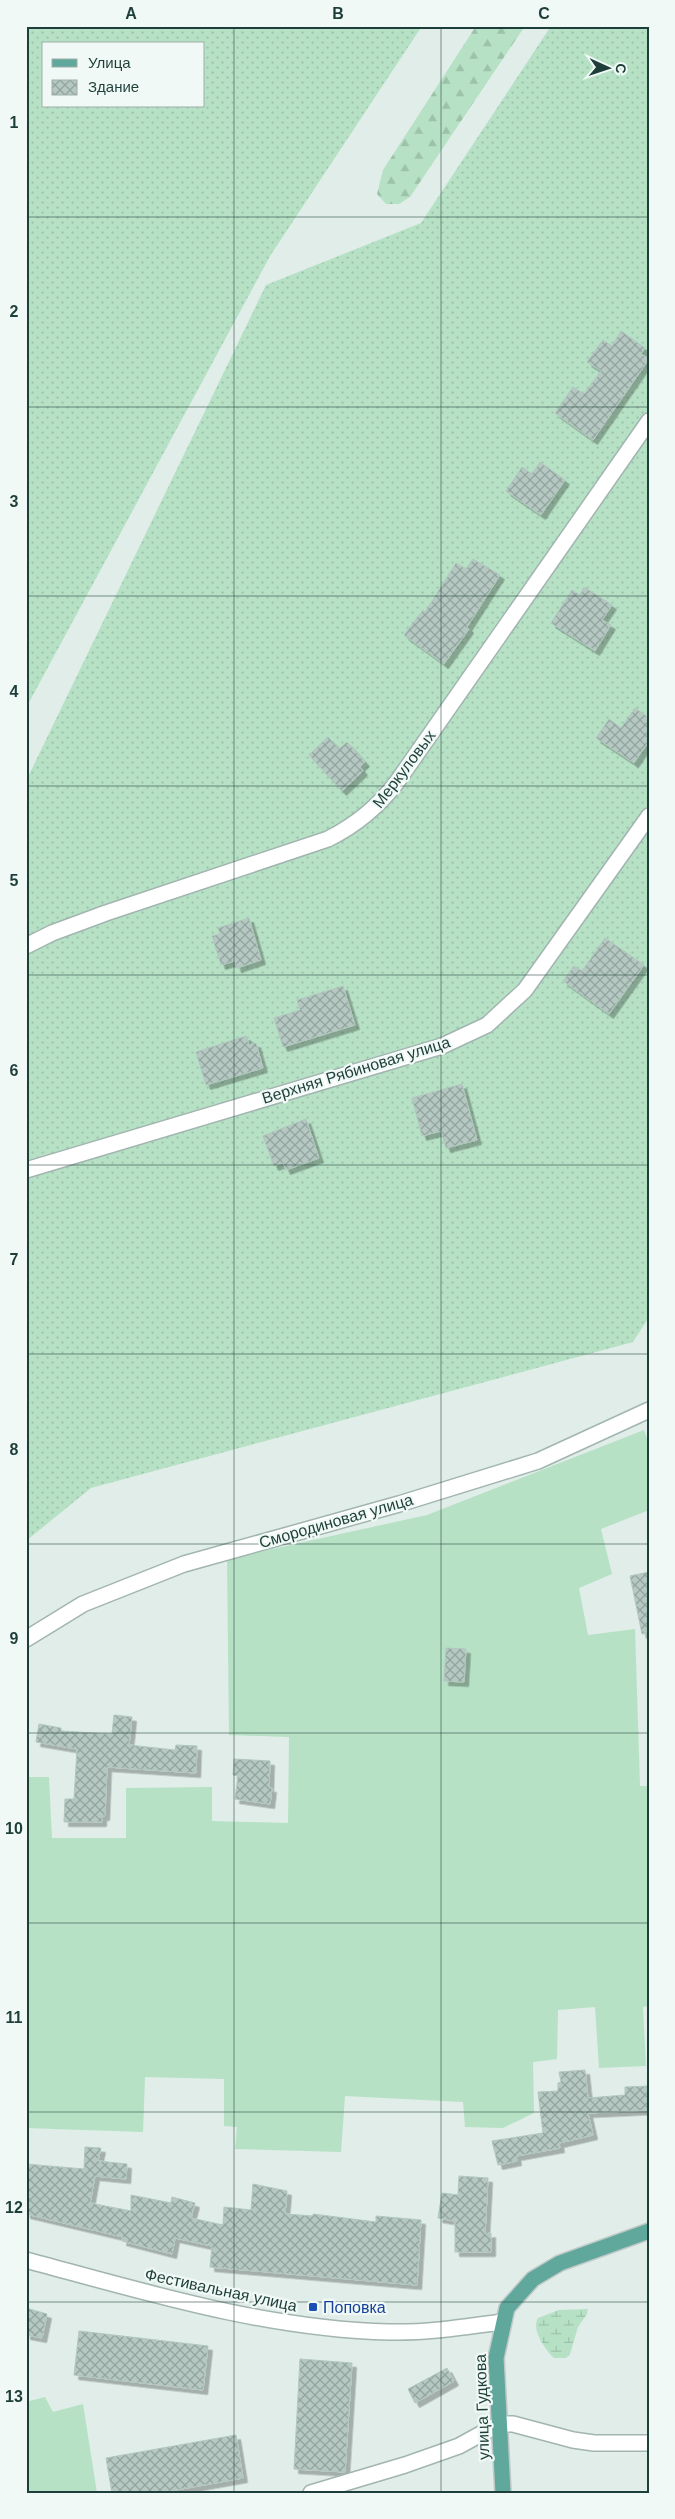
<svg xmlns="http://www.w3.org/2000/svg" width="675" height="2519" viewBox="0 0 675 2519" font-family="Helvetica,sans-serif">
<defs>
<pattern id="grass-dots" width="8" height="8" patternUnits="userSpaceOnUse" patternTransform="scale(1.25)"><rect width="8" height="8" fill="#b6e1c5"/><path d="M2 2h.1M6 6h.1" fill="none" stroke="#9cc2aa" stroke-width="1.8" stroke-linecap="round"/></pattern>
<pattern id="forest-firs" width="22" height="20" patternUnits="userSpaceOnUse" patternTransform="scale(1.25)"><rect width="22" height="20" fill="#b6e1c5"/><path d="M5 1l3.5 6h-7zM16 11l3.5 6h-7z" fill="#9cc2aa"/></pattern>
<pattern id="wetland-marsh" width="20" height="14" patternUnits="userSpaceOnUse" patternTransform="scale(1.25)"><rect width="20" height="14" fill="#b6e1c5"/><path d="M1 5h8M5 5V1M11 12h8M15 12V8" fill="none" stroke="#9cc2aa"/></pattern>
<pattern id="building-cross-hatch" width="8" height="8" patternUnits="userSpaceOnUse" patternTransform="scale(1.25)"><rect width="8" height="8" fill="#b5c8c2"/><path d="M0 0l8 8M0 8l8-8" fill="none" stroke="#93a49f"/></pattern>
<filter id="shadow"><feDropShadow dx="4.5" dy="4.5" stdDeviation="0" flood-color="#0004"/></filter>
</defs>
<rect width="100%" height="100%" fill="#e0ede8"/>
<path fill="url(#grass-dots)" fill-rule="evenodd" d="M26,26H422L270,256L26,708ZM44,44H204V106H44Z
M551,26H649V1317L633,1342L91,1488L26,1541V781L266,285L421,223Z"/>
<path fill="url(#forest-firs)" d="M476,26H525L410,197L399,204H386L377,194L383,170Z"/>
<path fill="url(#wetland-marsh)" d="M588,2309L587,2314L578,2327L570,2354L566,2358H554C545,2349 531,2330 538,2318L559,2310Z"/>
<path fill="#b6e1c5" d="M644,1430L649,1444V1510L601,1529L612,1574L579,1588L588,1635L635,1629L640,1786H649V2006L643,2007L646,2066L599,2068L595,2007L558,2010L557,2059L533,2062L534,2113L503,2128L465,2127L463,2102L345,2096L341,2152L235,2149L237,2127L224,2126V2079L145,2077L143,2132L26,2128V1777H49L52,1838H126V1788L212,1787V1821L288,1823L289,1737L229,1735L227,1559L427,1515Z
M45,2397L53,2412L83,2404L97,2493H26V2402Z"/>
<path fill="url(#building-cross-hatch)" stroke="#b2c7c0" filter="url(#shadow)" d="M621,331L645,348L641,354L649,359L593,440L555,413L573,387L584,394L601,371L587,362L603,340L612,346Z
M540,462L565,480L541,515L506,491L522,467L532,474Z
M473,559L500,575L467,627L469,629L444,664L404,635L423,610L425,612L456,563L466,569Z
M584,587L612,605L602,620L611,625L595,651L551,623L572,590L580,595Z
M635,708L649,718V741L634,763L596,738L609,719L621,728Z
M328,737L339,749L347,742L365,762L360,767L363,771L342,791L309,755Z
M249,918L261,960L237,968L235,961L221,965L212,936L220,934L218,928Z
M605,938L644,965L609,1014L563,981L574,966L582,971Z
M343,986L355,1025L283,1047L274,1018L300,1010L297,1000Z
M246,1036L249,1045L256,1043L263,1068L206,1085L196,1052Z
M462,1084L477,1140L446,1148L441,1131L422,1136L412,1098Z
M306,1119L319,1158L286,1170L283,1163L274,1166L263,1136Z
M649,1572V1633L642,1634L630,1576Z
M446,1648L466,1649L464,1682L444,1681Z
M114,1715L132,1717L129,1745L175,1750L176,1745L197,1746L196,1773L107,1767L105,1816H102V1822H64L65,1799H74L77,1749L36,1742L39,1724L61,1728V1731L112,1734Z
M234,1759L270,1761L269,1788H272L270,1804L235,1799L238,1776L233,1775Z
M585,2070L588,2098L625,2095V2087L649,2086V2110L588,2113L593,2135L559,2143L560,2148L516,2156L517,2161L498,2165L492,2141L543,2133L538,2092L558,2091V2083L561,2082L559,2072Z
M85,2147L101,2148L98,2161L127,2164L126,2179L95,2176L90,2203L131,2211V2195L171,2203L172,2197L195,2203L191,2218L223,2225L224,2207L251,2210L253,2184L287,2191L285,2214L313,2216V2214L376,2222V2216L421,2220L417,2285L210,2267L212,2246L175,2238L172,2254L122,2241L123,2237L26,2214V2164L84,2169Z
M459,2176L488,2178L485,2234L491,2233V2252H455V2221L438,2218L442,2193L458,2195Z
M26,2308L47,2314L42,2338L26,2335Z
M79,2331L208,2346L203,2390L74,2375Z
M300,2359L352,2363L345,2472L294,2469Z
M447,2368L454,2381L415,2403L408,2389Z
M236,2435L243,2478L159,2493H112L106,2458Z"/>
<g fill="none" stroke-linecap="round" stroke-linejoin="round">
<g stroke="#a2b5b0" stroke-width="18">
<path id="minor" d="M26,946L52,933L106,913L328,839C356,825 378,807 397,782L649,421
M26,1170L442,1046L487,1025L525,990L649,816
M26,1639L83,1604L184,1564L399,1504L538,1461L649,1410
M26,2260C145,2292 265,2329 389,2332C427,2333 465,2327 502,2322
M311,2493L405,2465L459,2446L499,2424H513L573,2440L594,2443H649"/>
</g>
<g stroke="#c0c9c8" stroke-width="18">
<path id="major" d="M503,2493L496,2358L507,2308L533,2279L560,2263L649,2231"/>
</g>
<use href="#minor" stroke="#fff" stroke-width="15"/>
<use href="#major" stroke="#5fa89b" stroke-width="15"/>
</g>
<path fill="none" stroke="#1e3f39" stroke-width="1" stroke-opacity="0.55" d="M234,26V2493M441,26V2493M26,217H649M26,407H649M26,596H649M26,786H649M26,975H649M26,1165H649M26,1354H649M26,1544H649M26,1733H649M26,1923H649M26,2112H649M26,2302H649"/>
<rect fill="#1a4fb4" stroke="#f1f9f6" stroke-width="2" x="308" y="2302" width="10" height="10" rx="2.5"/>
<g text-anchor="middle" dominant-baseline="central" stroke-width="4.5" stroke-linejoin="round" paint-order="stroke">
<g font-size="16" fill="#1e3f39" stroke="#f1f9f6">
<text transform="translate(404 769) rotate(-53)">Меркуловых</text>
<text transform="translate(356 1070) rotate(-17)">Верхняя Рябиновая улица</text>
<text transform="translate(336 1521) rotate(-16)">Смородиновая улица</text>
<text transform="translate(221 2290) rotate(12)">Фестивальная улица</text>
<text transform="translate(482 2407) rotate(-92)">улица Гудкова</text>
</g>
<g font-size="16" fill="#164399" stroke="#f1f9f6" text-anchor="start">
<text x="323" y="2307">Поповка</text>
</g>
</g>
<rect width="675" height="2519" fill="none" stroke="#f1f9f6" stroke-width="55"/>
<rect x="42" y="42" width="162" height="65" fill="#f1f9f6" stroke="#9dafaa"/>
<rect x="52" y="59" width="25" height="8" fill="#5fa89b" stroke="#9dafaa"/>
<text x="88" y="68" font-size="15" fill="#1e3f39">Улица</text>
<rect x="52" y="80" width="25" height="15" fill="url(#building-cross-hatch)" stroke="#9dafaa"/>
<text x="88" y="92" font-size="15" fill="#1e3f39">Здание</text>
<g transform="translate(608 68) rotate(93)" stroke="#f1f9f6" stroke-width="4" paint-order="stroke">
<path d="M0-4L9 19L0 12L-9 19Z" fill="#1e3f39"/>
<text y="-8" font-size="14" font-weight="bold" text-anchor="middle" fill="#1e3f39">С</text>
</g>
<rect x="28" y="28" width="620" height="2464" fill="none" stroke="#1e3f39" stroke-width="2"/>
<g font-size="16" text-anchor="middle" font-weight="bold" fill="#1e3f39">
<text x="131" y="19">A</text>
<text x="338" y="19">B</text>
<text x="544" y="19">C</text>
<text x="14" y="128">1</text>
<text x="14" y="317">2</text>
<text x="14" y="507">3</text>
<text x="14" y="697">4</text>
<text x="14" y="886">5</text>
<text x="14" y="1076">6</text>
<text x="14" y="1265">7</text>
<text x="14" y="1455">8</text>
<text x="14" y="1644">9</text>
<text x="14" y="1834">10</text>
<text x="14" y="2023">11</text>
<text x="14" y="2213">12</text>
<text x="14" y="2402">13</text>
</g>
</svg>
